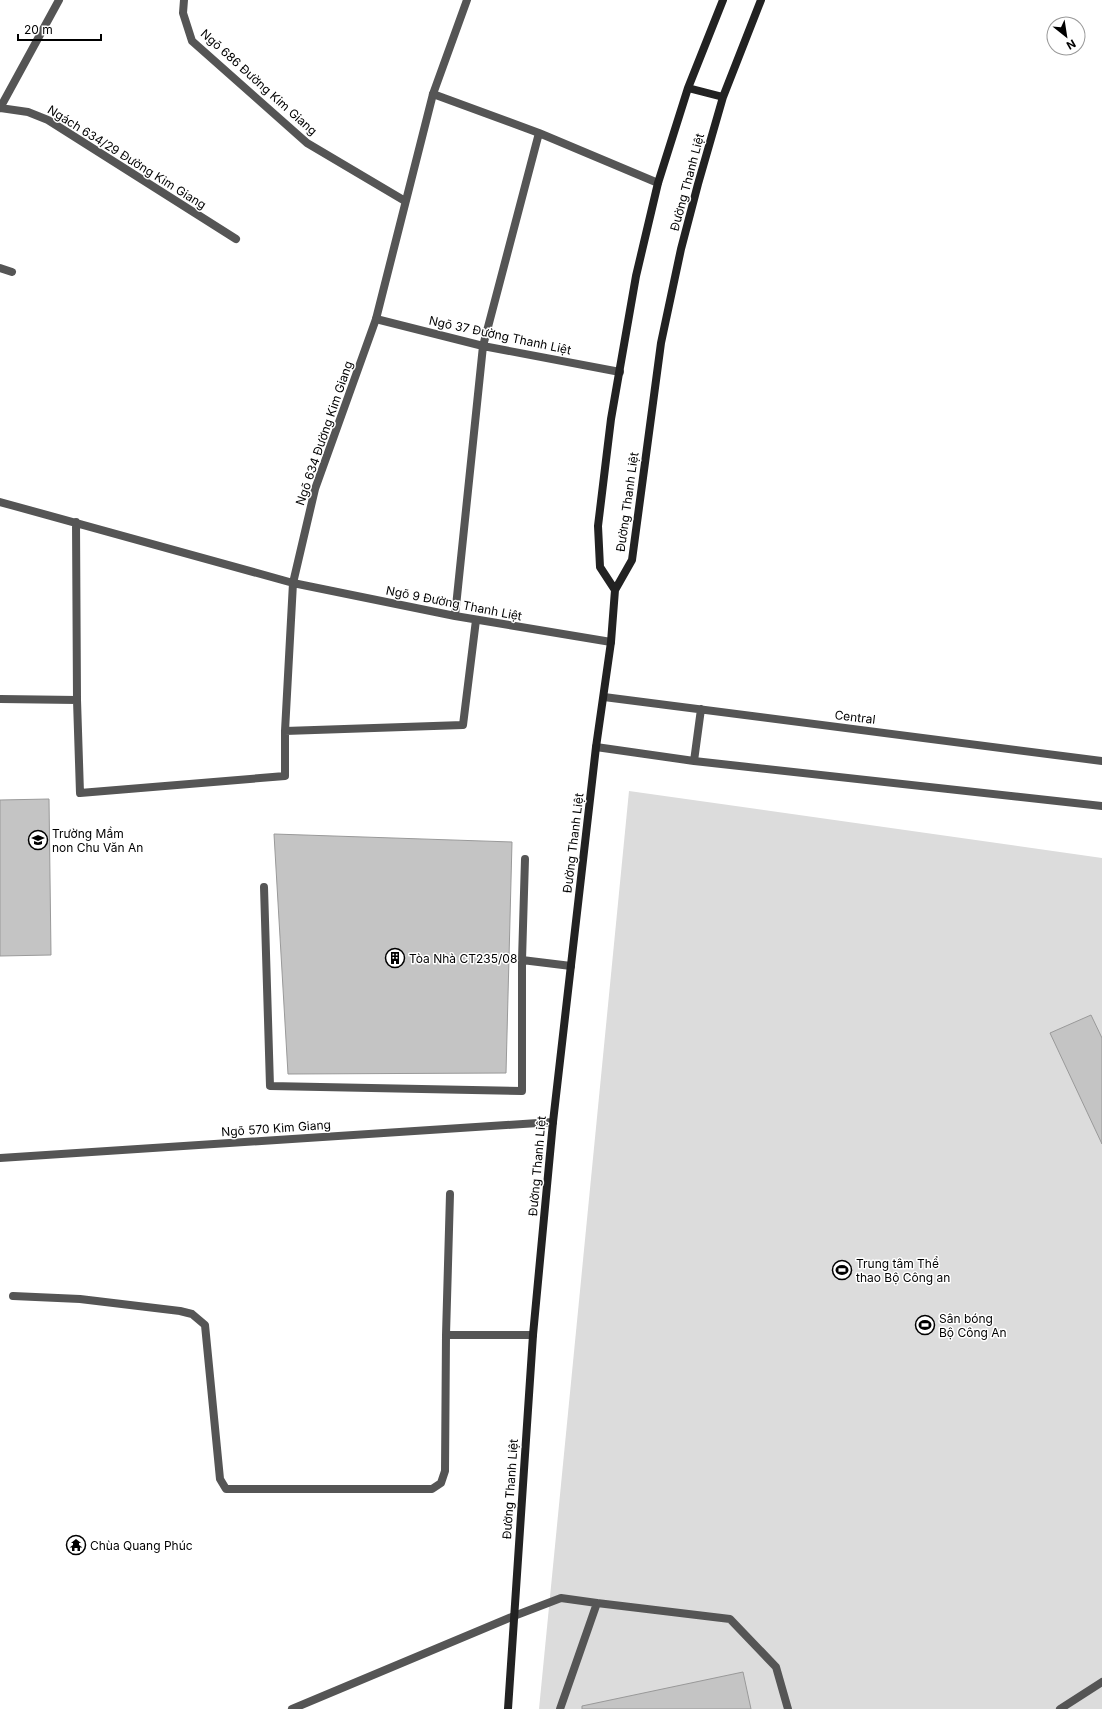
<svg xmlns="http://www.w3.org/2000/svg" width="1102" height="1709" viewBox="0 0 1102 1709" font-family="Inter,sans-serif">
<rect width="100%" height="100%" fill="#fff"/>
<path fill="#dcdcdc" d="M629,791L1102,858V1709H539Z"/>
<path fill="#c4c4c4" stroke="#999" d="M49,799L51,955L0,956V800Z
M274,834L512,842L506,1073L288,1074Z
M1091,1015L1102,1038V1144L1050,1033Z
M743,1672L751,1709H582V1706Z"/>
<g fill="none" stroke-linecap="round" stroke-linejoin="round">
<path stroke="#555" stroke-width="8" d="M184,0L183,13L192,41L307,143L405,201
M0,108L28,112L48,120L236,239
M0,108L59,0
M0,268L12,272
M293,583L315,489L376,319L433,94L467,0
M264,887L270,1086L522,1091V960L571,966
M522,960L525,859
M13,1296L80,1299L180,1311L192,1314L205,1325L220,1479L226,1489H432L441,1483L445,1471L446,1335L450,1194
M446,1335H533
M597,1603L730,1619L776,1667L788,1709
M514,1616L561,1598L597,1603L560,1709
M1060,1709L1102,1682"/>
<path stroke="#555" stroke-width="8" d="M433,94L539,133L658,183
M376,319L483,346L620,372
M0,502L293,583L455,616L611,642
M76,522L77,700L80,793L285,776V731L293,583
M455,616L483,346L539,133
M604,697L1102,761
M0,699L77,700
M285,731L463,725L476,620
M596,747L694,761L1102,806
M694,761L701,709
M0,1158L553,1122
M292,1709L514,1616"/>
<path stroke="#222" stroke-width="8" d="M688,88L723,97
M615,590L600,567L598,526L611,419L636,276L658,183L688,88L723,0
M508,1709L533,1335L553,1122L596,747L611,642L615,590L632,560L661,343L681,249L698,184L723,97L761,0"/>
</g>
<defs>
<g id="school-ring" transform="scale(1)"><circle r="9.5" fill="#fff" stroke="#000" stroke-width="1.5"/><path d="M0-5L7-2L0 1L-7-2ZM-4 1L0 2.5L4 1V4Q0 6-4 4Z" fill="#000"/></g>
<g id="building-ring" transform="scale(1)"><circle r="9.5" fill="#fff" stroke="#000" stroke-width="1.5"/><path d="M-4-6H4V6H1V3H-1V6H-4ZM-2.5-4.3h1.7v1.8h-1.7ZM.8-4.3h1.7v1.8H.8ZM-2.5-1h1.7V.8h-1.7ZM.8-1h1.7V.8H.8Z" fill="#000"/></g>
<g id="stadium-ring" transform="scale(1)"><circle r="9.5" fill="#fff" stroke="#000" stroke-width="1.5"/><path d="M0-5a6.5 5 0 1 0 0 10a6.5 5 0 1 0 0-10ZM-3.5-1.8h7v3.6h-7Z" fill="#000"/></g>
<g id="temple-ring" transform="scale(1)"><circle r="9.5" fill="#fff" stroke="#000" stroke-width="1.5"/><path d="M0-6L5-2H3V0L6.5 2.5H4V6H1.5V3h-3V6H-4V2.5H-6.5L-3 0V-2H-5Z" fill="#000"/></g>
</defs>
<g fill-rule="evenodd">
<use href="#school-ring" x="38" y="840"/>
<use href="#building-ring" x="395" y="958"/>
<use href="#stadium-ring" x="842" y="1270"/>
<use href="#stadium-ring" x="925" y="1325"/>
<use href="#temple-ring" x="76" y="1545"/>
</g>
<g text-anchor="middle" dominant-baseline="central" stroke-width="3" stroke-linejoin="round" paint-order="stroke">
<g font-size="12" fill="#000" stroke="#fff">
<text transform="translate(259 82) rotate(42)">Ngõ 686 Đường Kim Giang</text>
<text transform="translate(127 157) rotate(32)">Ngách 634/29 Đường Kim Giang</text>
<text transform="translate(687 182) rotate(-75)">Đường Thanh Liệt</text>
<text transform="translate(500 335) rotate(12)">Ngõ 37 Đường Thanh Liệt</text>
<text transform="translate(324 433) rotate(-71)">Ngõ 634 Đường Kim Giang</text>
<text transform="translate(627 502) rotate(-82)">Đường Thanh Liệt</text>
<text transform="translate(454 603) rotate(11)">Ngõ 9 Đường Thanh Liệt</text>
<text transform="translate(855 717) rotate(7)">Central</text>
<text transform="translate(573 843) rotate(-83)">Đường Thanh Liệt</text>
<text transform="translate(276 1128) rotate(-4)">Ngõ 570 Kim Giang</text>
<text transform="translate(537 1166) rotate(-85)">Đường Thanh Liệt</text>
<text transform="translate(510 1489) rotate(-86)">Đường Thanh Liệt</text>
</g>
<g font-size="12" fill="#000" stroke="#fff" text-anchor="start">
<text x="52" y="833">Trường Mầm<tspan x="52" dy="14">non Chu Văn An</tspan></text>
<text x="409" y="958">Tòa Nhà CT235/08</text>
<text x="856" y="1263">Trung tâm Thể<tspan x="856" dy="14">thao Bộ Công an</tspan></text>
<text x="939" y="1318">Sân bóng<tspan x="939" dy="14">Bộ Công An</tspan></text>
<text x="90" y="1545">Chùa Quang Phúc</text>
</g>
</g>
<g transform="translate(1066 36) rotate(150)"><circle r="19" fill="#ffffff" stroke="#999999"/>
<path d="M0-3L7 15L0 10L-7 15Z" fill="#000000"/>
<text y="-6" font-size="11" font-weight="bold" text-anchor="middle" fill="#000000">N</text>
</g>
<path d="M18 34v6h83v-6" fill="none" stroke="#000000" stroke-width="2"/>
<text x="24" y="34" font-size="12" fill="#000000" stroke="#ffffff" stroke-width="3" paint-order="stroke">20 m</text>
</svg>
